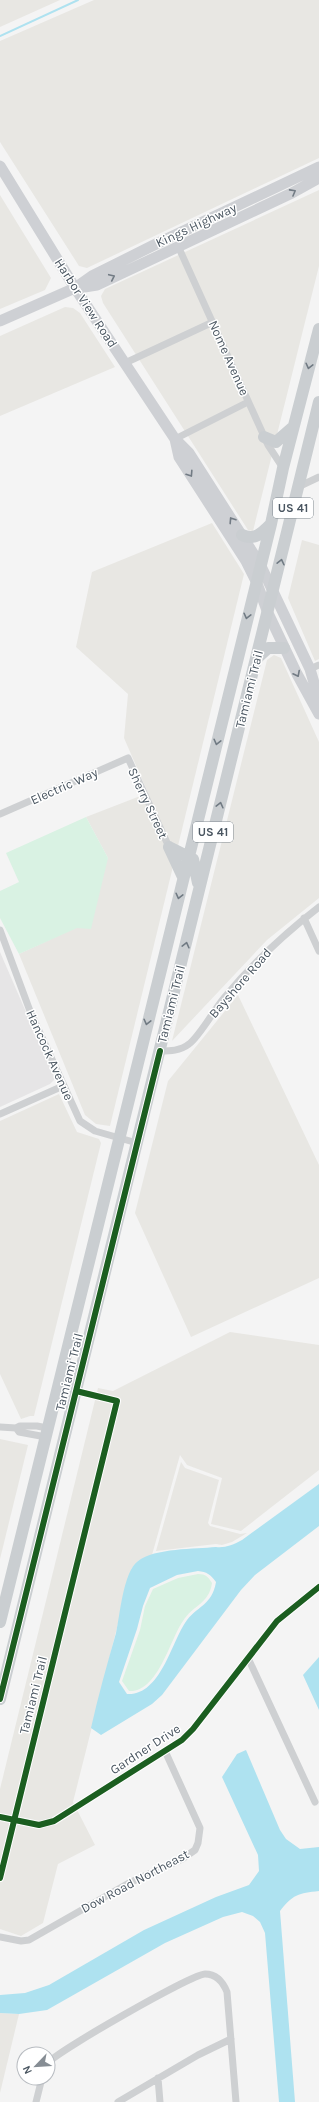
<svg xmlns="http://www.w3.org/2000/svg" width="319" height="2102" viewBox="0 0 319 2102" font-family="Karla,sans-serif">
<rect width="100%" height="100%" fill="#f4f4f4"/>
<path fill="#e8e7e3" d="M0,0H60L0,27Z
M94,0H319V158L87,268L79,266L0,142V41Z
M319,190V266L253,531L248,530L103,303L101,296L105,289Z
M0,195L51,278L45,290L0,309Z
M65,307L73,308L80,313L115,367L0,416V336Z
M212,523L244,574L110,1126L96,1124L85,1115L19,954L77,927L108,858L86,817L148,793L124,738L128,694L76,647L92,572Z
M302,540L319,545V659L315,661L288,598Z
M274,655L281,658L319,742V898L267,940L172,1041L267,660Z
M238,995L319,1165V1278L191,1337L135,1213L168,1081Z
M59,1094L77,1132L99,1139L101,1143L34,1416H30L21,1419L0,1374V1121Z
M230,1332L319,1345V1470L241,1531L211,1524L222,1478L187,1465L180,1455L152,1555L138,1561L132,1568L73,1802L95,1845L58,1864L43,1923L21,1936L0,1929V1789L98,1388L113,1391Z
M0,1439L28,1445L0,1559Z
M181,1462L185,1468L219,1480L208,1523L210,1526L240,1534L247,1533L232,1542L222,1545L216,1544L156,1551Z
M0,2013L19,2014L0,2093Z"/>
<path fill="#e6e5e6" d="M0,952L55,1079L50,1084L0,1107Z"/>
<path fill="#d9f2e3" d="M86,817L108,858L91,929L77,928L19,954L0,918V891L19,882L6,853Z
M198,1574C206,1574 208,1577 212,1583C209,1604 193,1605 183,1621C170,1639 158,1693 129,1691L122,1681L140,1630L145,1606L153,1589L178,1578Z"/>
<path fill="#aee2f0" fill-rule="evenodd" d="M319,1484V1526L255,1575L241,1590L162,1695L152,1704L101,1735L91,1728C98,1696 107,1665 116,1633C120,1616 123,1572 138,1561C155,1548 195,1549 216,1547C225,1548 233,1545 242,1540ZM198,1571C207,1572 210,1574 216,1582C212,1606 196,1606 185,1623C171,1644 160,1696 127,1694L119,1682L137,1629L143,1606L150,1588L177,1575Z
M319,1657V1710L303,1675Z
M246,1750L280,1830L286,1839L300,1849L319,1847V1891C299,1893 292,1895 280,1911L295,2102H279L265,1933L260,1922L253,1916L242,1912L223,1917L165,1943L47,2010L19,2014L0,2013V1995L25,1993L49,1985L144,1930L216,1897L249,1885L259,1871L258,1855L222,1777L237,1754Z"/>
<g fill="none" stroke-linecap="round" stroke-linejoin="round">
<path stroke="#aee2f0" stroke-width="2" d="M0,36L78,0"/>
<path stroke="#ced0d2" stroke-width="7" d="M178,246L268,445L283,468
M125,363L213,322
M175,439L248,402
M298,487L319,477
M310,669L319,665
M0,814L128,758L169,847
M304,918L319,951
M0,930L30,1011L80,1121L95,1131L137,1143
M160,1051C170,1051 180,1051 189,1044C199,1037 214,1010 224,998C252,964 284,934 319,907
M0,1114L63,1086
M0,1427L16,1428L20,1426H37L47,1428
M16,1428L19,1432L46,1437
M248,1658L315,1802
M0,1817L39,1825L54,1821L182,1740L193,1729L277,1621L319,1587
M0,1878L117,1401L76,1391
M0,1937L21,1941L29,1940L129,1883L182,1859L195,1850L198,1843L200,1828L165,1751
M48,2063C56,2052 192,1974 205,1974C217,1974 223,1982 227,1992L236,2102
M158,2078L160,2102
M36,2102L42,2078
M118,2102L198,2055L231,2039"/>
<path stroke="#ced0d4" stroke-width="11" d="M0,166L75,288L175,439L189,453L260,564L310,669L319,700
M78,288L97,285L292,193L319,178
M0,321L75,288L92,276L154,245L319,167
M175,439L179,457L246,561L256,581L268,613L297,674L319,714"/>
<path stroke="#caced1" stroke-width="12" d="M264,437L276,442L292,428
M242,535C255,541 262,533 271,524
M257,658L268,648H284
M169,847L193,859L198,883
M169,847L183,877
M0,1622L271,524L283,468L319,329
M0,1699L319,402"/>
<g stroke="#fff" stroke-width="8">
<path id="cycleway" d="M0,1699L160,1051
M0,1817L39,1825L54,1821L182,1740L193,1729L277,1621L319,1587
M0,1878L117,1401L76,1391"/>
</g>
<use href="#cycleway" stroke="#1b5e20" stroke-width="6"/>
</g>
<defs><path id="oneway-chevron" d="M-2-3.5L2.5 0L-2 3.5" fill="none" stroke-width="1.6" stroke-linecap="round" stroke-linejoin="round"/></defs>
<g stroke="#727b84">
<use href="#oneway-chevron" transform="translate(293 192) rotate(-29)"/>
<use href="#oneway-chevron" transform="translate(112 277) rotate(-25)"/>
<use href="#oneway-chevron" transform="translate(190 474) rotate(57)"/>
<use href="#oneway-chevron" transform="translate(232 520) rotate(-123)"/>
<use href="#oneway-chevron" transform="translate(297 674) rotate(63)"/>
</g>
<g stroke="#707a83">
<use href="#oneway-chevron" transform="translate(309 366) rotate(104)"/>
<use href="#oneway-chevron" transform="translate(281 562) rotate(-77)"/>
<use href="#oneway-chevron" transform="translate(247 616) rotate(104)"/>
<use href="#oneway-chevron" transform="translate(217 742) rotate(104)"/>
<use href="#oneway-chevron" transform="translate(220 805) rotate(-76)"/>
<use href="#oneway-chevron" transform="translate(179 896) rotate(104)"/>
<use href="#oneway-chevron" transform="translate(186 945) rotate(-76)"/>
<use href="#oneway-chevron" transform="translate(147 1022) rotate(104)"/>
</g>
<g text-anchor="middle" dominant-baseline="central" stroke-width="3" stroke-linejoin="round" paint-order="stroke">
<g fill="#fff" stroke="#808990" stroke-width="1">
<rect x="273" y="498" width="40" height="20" rx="3"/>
<rect x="193" y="822" width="40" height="20" rx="3"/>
</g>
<g font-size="12" font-weight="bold" fill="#4a5661">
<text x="293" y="508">US 41</text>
<text x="213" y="832">US 41</text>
</g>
<g font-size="13" fill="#4a5661" stroke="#fff">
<text transform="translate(196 225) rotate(-25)">Kings Highway</text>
<text transform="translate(86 303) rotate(57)">Harbor View Road</text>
<text transform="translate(229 358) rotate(66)">Nome Avenue</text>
<text transform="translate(249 689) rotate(-76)">Tamiami Trail</text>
<text transform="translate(64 786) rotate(-24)">Electric Way</text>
<text transform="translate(148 803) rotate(65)">Sherry Street</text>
<text transform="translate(240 983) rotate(-49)">Bayshore Road</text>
<text transform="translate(171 1004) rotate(-76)">Tamiami Trail</text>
<text transform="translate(50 1055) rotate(66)">Hancock Avenue</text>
<text transform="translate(69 1372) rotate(-76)">Tamiami Trail</text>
<text transform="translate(33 1695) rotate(-76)">Tamiami Trail</text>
<text transform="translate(145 1749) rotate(-33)">Gardner Drive</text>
<text transform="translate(135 1881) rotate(-28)">Dow Road Northeast</text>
</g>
</g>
<g transform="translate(36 2066) rotate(245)"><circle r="19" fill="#ffffff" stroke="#b7bbc0"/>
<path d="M0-3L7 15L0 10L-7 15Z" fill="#868d94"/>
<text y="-6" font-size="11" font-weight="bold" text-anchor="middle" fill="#4a5661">N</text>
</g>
</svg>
